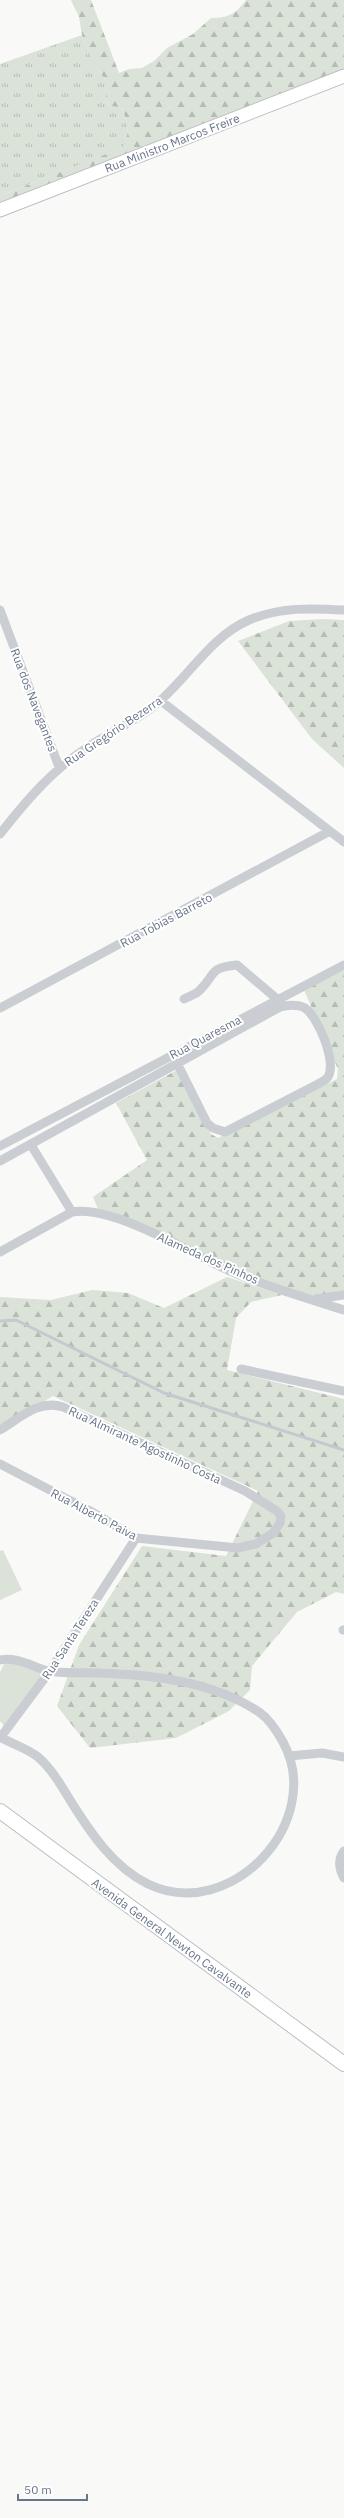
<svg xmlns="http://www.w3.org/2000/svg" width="344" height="2518" viewBox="0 0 344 2518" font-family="'IBM Plex Sans',sans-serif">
<defs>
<pattern id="grass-tufts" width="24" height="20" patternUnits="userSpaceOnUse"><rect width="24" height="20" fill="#dbe2d8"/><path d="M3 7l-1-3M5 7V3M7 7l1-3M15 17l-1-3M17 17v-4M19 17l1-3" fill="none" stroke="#b5bcb5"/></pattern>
<pattern id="forest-firs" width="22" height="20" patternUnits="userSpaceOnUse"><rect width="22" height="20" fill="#dbe2d8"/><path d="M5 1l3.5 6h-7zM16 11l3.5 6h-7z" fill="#b5bcb5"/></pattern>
</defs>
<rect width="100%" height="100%" fill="#f9faf8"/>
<path fill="url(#grass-tufts)" d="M82,35L94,63L106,81V101L109,106L121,107C128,122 131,134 123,148L0,196V64Z"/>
<path fill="url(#forest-firs)" d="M71,0H91L119,73L129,69L142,68L154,61L167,48L193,34L211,18C228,18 236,14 246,0H344V72L0,204V196L122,148C131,134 128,122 121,107L109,106L106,101V81L94,63L82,35L79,17Z
M323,619L344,620V768L312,739L238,641L289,621Z
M344,970V1292L310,1296L268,1282L98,1209L93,1197L147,1160L116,1103L177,1070L211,1134L218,1138L337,1079L338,1069L304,990Z
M227,1277L282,1295L251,1302L236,1318L227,1370L344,1399V1594L336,1592L297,1612L252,1666L250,1690L229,1711L176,1738L90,1748L57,1706L79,1645L142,1546L226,1556L258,1491L53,1396L0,1427V1297L51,1300L92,1290L128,1293L164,1308Z"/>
<path fill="#dbe2d8" d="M3,1550L22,1590L0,1600V1551Z
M13,1663L47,1673L4,1726L0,1721V1672L4,1664Z"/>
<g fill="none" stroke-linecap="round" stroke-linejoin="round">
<path stroke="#c2cad0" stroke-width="3" d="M0,1321L16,1320L164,1393L344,1450"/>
<g stroke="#bcc0c5" stroke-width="15">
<path id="secondary" d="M0,210L344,76"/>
</g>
<g stroke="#bbbec3" stroke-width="16">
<path id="primary" d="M0,1811L344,2064"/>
</g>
<path stroke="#cacdd1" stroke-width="9" d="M0,610L59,767
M161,701L344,842
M0,834C26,801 52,770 88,747C111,731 141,719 162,699C191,673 212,636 249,620C280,607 311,608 344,610
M184,999C189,996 197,994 200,990C217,973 208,968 237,965L277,999
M0,1008L330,831
M31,1145L72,1212C114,1205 192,1254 232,1272C268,1287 306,1298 344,1310
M0,1146L344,965
M0,1161L280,1007C287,1005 298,1004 305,1008C318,1017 337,1062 328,1077C326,1080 322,1082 318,1084L225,1132L213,1128L207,1123L178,1065
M0,1252L72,1212
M316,1299L344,1295
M241,1369L344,1391
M0,1430C20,1418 39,1399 63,1407L245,1491L277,1511L281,1516L280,1523L273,1533L256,1544L238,1548L136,1538L94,1513L0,1464
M343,1630H344
M0,1660C16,1656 33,1667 48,1671C64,1674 83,1672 99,1673C153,1675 212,1681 259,1712C269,1719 277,1731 283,1742C326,1821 231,1924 148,1884C113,1867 90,1832 70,1800C61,1785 51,1768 38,1757C27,1748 12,1744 0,1737
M0,1738L50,1671L136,1538
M289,1756L322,1753L344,1757
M344,1851C338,1859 339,1869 344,1878"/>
<use href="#secondary" stroke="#fff" stroke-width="13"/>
<use href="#primary" stroke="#fff" stroke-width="14"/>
</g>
<g text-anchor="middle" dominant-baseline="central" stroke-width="4" stroke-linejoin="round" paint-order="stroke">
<g font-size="12" fill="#687689" stroke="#fff">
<text transform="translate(172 143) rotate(-21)">Rua Ministro Marcos Freire</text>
<text transform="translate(34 700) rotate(69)">Rua dos Navegantes</text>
<text transform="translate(113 731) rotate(-34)">Rua Gregório Bezerra</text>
<text transform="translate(166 920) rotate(-28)">Rua Tobias Barreto</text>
<text transform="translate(205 1037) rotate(-28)">Rua Quaresma</text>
<text transform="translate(208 1258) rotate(24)">Alameda dos Pinhos</text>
<text transform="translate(145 1445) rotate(25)">Rua Almirante Agostinho Costa</text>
<text transform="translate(94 1514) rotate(28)">Rua Alberto Paiva</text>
<text transform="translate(70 1639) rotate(-57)">Rua Santa Tereza</text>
<text transform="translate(172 1938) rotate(36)">Avenida General Newton Cavalvante</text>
</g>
</g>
<path d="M18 2494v6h69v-6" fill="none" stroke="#687689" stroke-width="2"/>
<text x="24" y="2494" font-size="12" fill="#687689" stroke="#ffffff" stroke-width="3" paint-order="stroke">50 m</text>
</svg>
